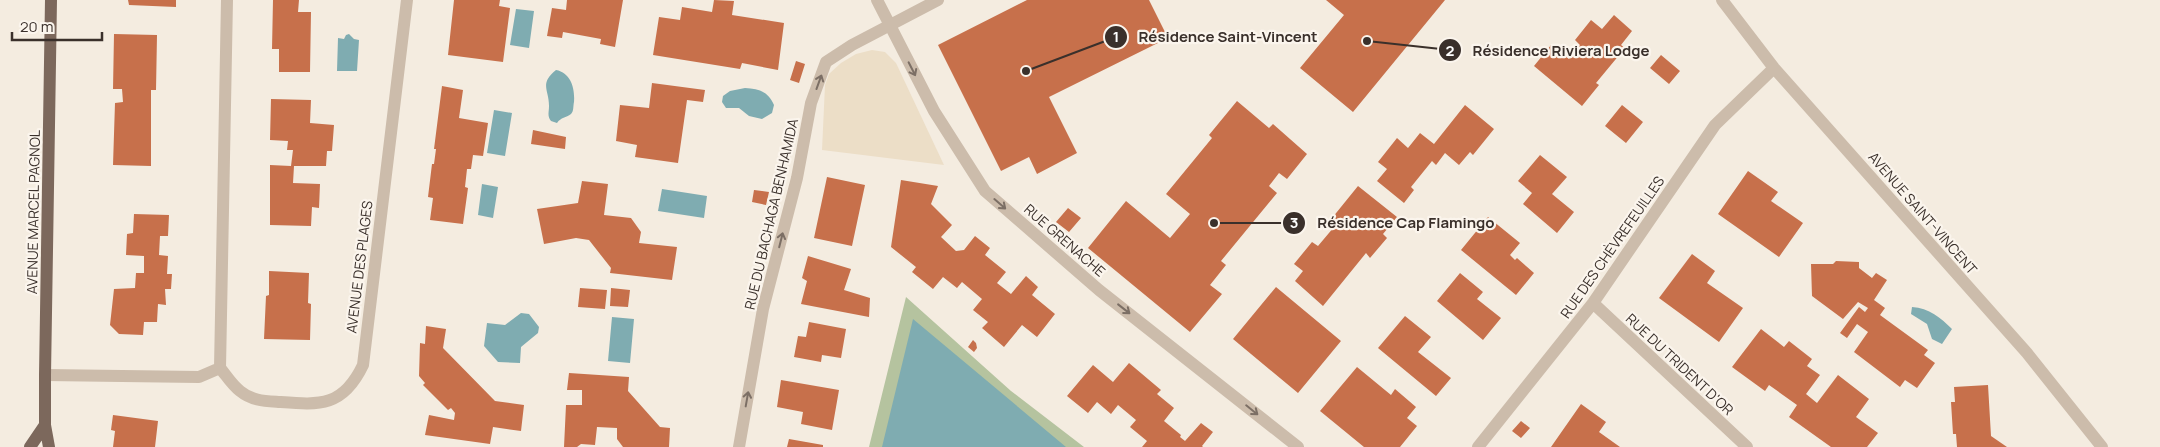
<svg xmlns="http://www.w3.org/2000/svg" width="2160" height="447" viewBox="0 0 2160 447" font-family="Manrope,sans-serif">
<rect width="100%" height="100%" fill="#f4ece0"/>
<path fill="#b5c39f" d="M906,297L1011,391L1084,447H869Z"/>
<path fill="#ecdec7" d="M872,50L885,52L896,63L944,165L822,150L825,85L829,74L841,63L856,54Z"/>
<path fill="#7facb1" d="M516,9L534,11L529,48L510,45Z
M349,34L354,39L359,40L357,71H337L338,38L344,39L346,35Z
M556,70C571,73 575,88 574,102C573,106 574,111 571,114C566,118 561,117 557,123L551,121C547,116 549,112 549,106C549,89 539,84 556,70Z
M745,88C759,89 768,91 774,105L772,113L762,119L749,116L739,108H726L722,102L723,96L730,91Z
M494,110L512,113L505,156L487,153Z
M482,184L498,187L493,218L478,215Z
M662,189L707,196L704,218L658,211Z
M1912,307C1929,308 1941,318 1952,329L1942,344L1932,339L1927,324L1911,314Z
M521,313L529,314L539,327L538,333L521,347L520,363L498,362L484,346L487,323L505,325Z
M612,317L634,319L630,363L608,361Z
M913,319L1066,447H882Z"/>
<path fill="#c7704b" d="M128,0H176V7L129,5Z
M273,0H299L298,12H311L310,72H279V49H272Z
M454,0H500L499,6L510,8L503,62L448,55Z
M567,0H623L615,47L600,44L601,39L563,32L562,38L547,36L552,8L566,10Z
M714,0L734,1L732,15L784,23L778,70L742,63L740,69L653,55L659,17L680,20L682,7L712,12Z
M1027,0H1149L1168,38L1049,97L1077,153L1037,174L1029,157L1001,171L938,45Z
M1326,0H1445L1353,112L1300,68L1344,15Z
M1614,15L1632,31L1621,45L1625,48L1596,83L1599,85L1582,106L1534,66L1551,45L1569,59L1580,45L1575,40L1591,20L1602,29Z
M114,34L157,35L156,90H151V166L113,165L115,103L123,102L122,89H113Z
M1661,55L1680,71L1669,84L1650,68Z
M796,61L805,64L799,83L790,80Z
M652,83L705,90L703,102L687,100L678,163L635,157L637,145L616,141L620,105L649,108Z
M442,86L463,90L459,118L488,123L483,156L473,155L471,169H467L465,187L468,188L463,224L430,220L433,198L428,197L432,164H434L436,149H434Z
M271,99L311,100L310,123L334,125L332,151H327L326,166H294L293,183L320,184L319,208L312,207L311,226L270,225V165L291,166L293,150H287L288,141L270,140Z
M1237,101L1269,128L1273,124L1307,154L1287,179L1279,173L1269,186L1277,193L1221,261L1226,265L1210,285L1222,294L1190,332L1088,248L1126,201L1170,238L1190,214L1166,194L1212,138L1209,135Z
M1465,105L1494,129L1473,155L1470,152L1459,165L1445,153L1436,165L1432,161L1411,187L1414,190L1404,203L1377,181L1387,169L1378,162L1397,138L1408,148L1420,133L1434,144Z
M1622,105L1643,122L1626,143L1605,126Z
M533,130L566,137L565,149L531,144Z
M1540,155L1567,177L1552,194L1574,212L1557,233L1523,204L1532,193L1518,181Z
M1748,171L1778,192L1771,201L1803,223L1779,257L1718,214Z
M827,177L865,185L852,246L814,238Z
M901,180L938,186L931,204L952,225L941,237L956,251L964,250L975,236L990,248L985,255L1006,272L997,283L1011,294L1026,276L1038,287L1032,295L1055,314L1037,337L1022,325L1004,347L982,328L988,322L973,310L982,299L962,282L957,288L943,277L933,289L912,272L916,267L891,247Z
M582,181L608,184L604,215L631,218L641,232L639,243L677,247L672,280L610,273L611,268L589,240L576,238L544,244L537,209L578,203Z
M1358,186L1397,217L1383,234L1387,238L1370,258L1366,253L1323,306L1295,281L1303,271L1294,264L1312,242L1318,246L1334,227L1328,223Z
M754,190L769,192L766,205L752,202Z
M1068,208L1081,218L1069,232L1056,222Z
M134,214L169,215L168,236H160L159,255L168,256L167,274H172L171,289H165L166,305L158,304L157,322H144L143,335L119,334L110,325L114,289L135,288L136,273H144V256L126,255L127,234L133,233Z
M1488,217L1520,243L1510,255L1515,260L1517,258L1534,273L1516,295L1461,250Z
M1692,254L1715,271L1707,283L1743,308L1719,342L1659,298Z
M808,256L851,269L844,290L870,298L869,317L801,304L807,281L802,278Z
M1836,261L1859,262V268L1872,278L1876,273L1887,280L1874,300L1885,308L1880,315L1928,350L1924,355L1935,363L1917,388L1905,380L1900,387L1854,352L1868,332L1857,324L1847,338L1840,333L1859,307L1865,312L1868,308L1858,302L1843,319L1812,296L1811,264H1833Z
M269,271L309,273L308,303L311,304L310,340L264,339L266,296L269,295Z
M1460,273L1483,292L1477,299L1501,318L1483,340L1437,301Z
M1276,287L1341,341L1298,393L1233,339Z
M580,288L607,290L605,309L578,307Z
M611,288L630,290L628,307L610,306Z
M1405,316L1431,337L1418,352L1451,378L1436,396L1378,348Z
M809,322L846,329L841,358L822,355L821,362L794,357L798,336L806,337Z
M426,326L446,329L443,348L495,401L524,405L521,431L493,427L490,444L425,435L429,415L454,420L455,413L451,408L448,410L423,385L425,383L419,376L420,343L425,344Z
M1761,329L1784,347L1789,341L1812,359L1807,366L1820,375L1806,394L1817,403L1838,375L1869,399L1856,417L1878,433L1867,447H1831L1789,417L1797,405L1769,385L1765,391L1732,367Z
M973,340L976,343L977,348L974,352L968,347Z
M1129,363L1161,390L1157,394L1174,408L1164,421L1181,435L1180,437L1185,441L1201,423L1213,432L1202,446L1203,447H1142L1147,441L1130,427L1136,420L1118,405L1111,414L1097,402L1088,413L1067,396L1093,365L1113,382Z
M1357,367L1391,395L1395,389L1416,407L1407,418L1417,426L1400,447H1364L1320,411Z
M569,373L629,377L628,391L660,427L670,428L669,447H623L617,439V428L597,427L595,445L581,444L577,447H564L566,405H582V390H567Z
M781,380L839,390L832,430L801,424L803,412L777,407Z
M1988,385L1991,436L2007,447H1957L1956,434H1953L1951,402H1955L1954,387Z
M1581,404L1606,422L1599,432L1620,447H1551Z
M113,415L158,421L155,447H113L115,431L111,430Z
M1521,421L1530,428L1521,438L1512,431Z
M789,439L823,445V447H787Z"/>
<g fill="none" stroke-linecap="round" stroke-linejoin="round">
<path stroke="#ccbcab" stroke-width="12" d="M227,0L220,368C226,375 232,385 240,391C252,401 265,401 280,402C320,405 343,407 363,365L407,0
M877,0L934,111L985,191L1099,290L1298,447
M1722,0L1774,68L2027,353L2102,447
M1593,303L1747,447
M45,375L199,377L220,368
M739,447L763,309L797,178L811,103L826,62L852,45L938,0
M1478,447L1593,303L1715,125L1774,68"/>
<path stroke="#7c685c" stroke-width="12" d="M30,447L45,425
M49,447L45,425V375L51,0"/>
</g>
<defs><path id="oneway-shaft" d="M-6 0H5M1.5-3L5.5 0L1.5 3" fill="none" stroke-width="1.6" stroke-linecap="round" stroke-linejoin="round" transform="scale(1.25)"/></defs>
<g stroke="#7c6f65">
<use href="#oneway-shaft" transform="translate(912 69) rotate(63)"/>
<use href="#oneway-shaft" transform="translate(819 82) rotate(-70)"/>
<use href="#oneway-shaft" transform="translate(1000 204) rotate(41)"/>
<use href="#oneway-shaft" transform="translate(781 240) rotate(-76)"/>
<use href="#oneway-shaft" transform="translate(1124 309) rotate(38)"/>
<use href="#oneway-shaft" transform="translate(747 399) rotate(-80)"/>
<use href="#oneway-shaft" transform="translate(1252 410) rotate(39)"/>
</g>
<g text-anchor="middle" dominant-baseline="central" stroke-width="4.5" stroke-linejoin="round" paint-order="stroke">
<g font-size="14" fill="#3a302b" stroke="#fbf5ed">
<text transform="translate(33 212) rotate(-89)">AVENUE MARCEL PAGNOL</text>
<text transform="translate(1923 213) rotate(49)">AVENUE SAINT-VINCENT</text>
<text transform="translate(771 214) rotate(-77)">RUE DU BACHAGA BENHAMIDA</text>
<text transform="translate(1065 240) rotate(41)">RUE GRENACHE</text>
<text transform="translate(1612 247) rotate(-55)">RUE DES CHÈVREFEUILLES</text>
<text transform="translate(359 267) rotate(-83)">AVENUE DES PLAGES</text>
<text transform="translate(1680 364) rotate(43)">RUE DU TRIDENT D'OR</text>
</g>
</g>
<path fill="none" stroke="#3a302b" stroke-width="2" d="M1026 71L1116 37M1367 41L1450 50M1214 223L1294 223"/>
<g fill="#3a302b" stroke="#fbf5ed" stroke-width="2">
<circle cx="1026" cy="71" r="5"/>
<circle cx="1367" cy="41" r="5"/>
<circle cx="1214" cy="223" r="5"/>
<circle cx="1116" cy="37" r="12"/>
<circle cx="1450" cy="50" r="12"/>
<circle cx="1294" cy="223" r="12"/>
</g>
<g font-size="15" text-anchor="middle" font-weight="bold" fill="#fff">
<text x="1116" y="42">1</text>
<text x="1450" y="56">2</text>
<text x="1294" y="228">3</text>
</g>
<g font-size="15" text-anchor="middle" font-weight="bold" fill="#3a302b" stroke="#fbf5ed" stroke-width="4.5" stroke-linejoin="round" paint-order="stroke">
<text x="1228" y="42">Résidence Saint-Vincent</text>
<text x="1561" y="56">Résidence Riviera Lodge</text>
<text x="1406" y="228">Résidence Cap Flamingo</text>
</g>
<path d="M12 32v8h90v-8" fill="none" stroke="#3a302b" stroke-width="2.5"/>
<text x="20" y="32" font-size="15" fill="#3a302b" stroke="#fbf5ed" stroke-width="4" paint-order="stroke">20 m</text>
</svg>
